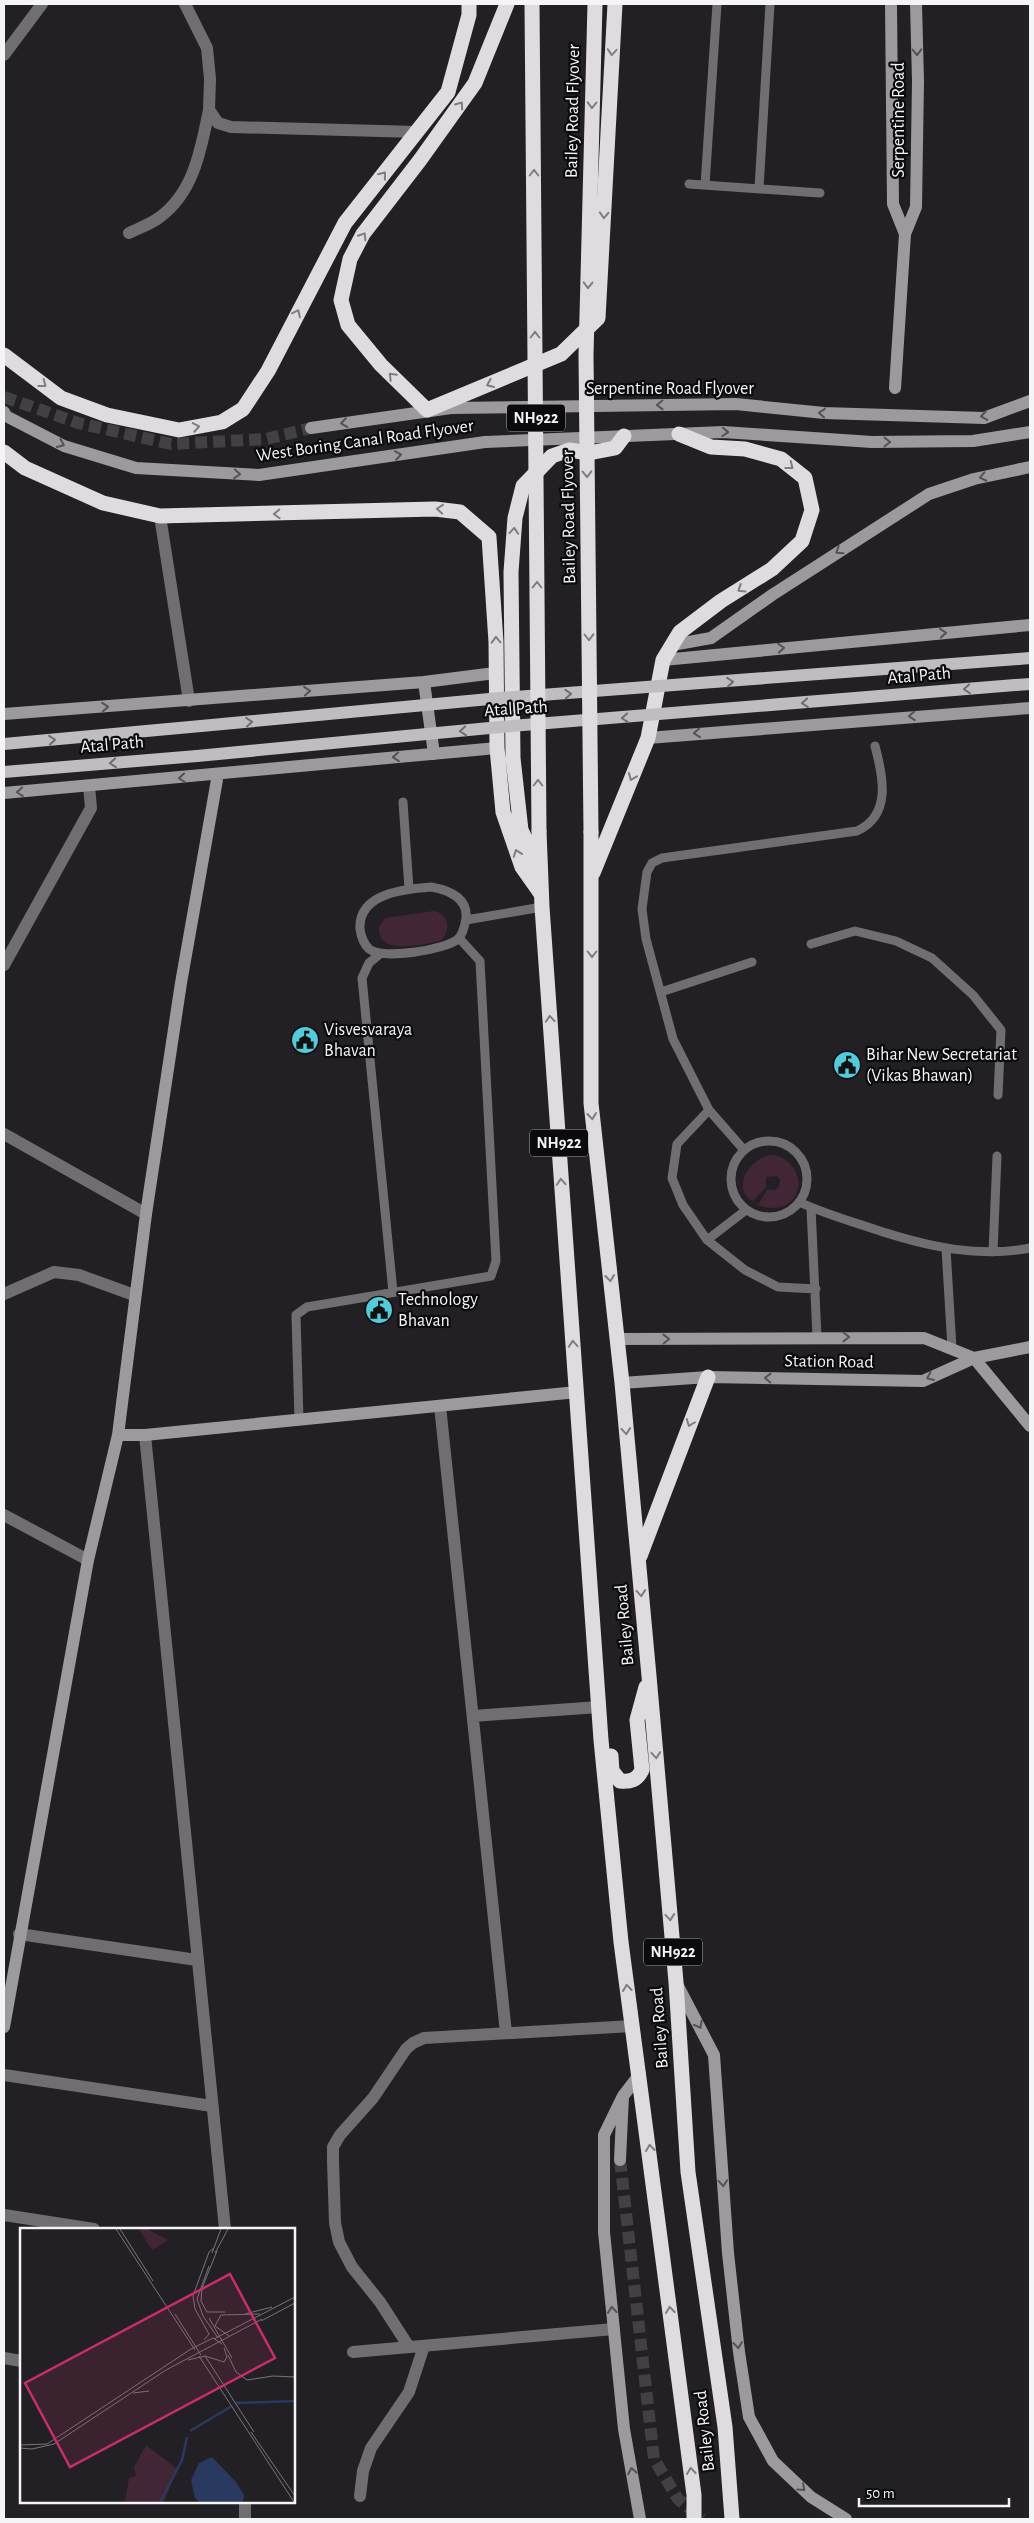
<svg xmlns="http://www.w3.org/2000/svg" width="1034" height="2523" viewBox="0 0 1034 2523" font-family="'Alegreya Sans',sans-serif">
<rect width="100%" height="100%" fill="#222025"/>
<path fill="#422635" d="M434,911C450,915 450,929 442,940C425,945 376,956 379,927L385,918Z
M775,1155C815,1168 800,1221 758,1205L768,1189L775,1190L779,1187L780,1179L777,1176L766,1177V1187L753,1201C729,1189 752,1154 775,1155Z"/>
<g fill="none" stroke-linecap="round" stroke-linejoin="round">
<path stroke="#424044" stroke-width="12" stroke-dasharray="12 6" stroke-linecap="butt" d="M4,397L78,423L171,444L266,439L311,428
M620,2160L654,2459L678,2499L702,2519"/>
<path stroke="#706e70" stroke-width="9" d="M689,184L820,193
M705,185L717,4
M759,188L770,4
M403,802L409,889
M431,887C448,890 468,897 466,918C465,925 463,934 458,939C445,950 383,960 369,949C364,944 361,936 360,929C358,893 405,889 431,887Z
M466,920L542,907
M811,944L855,931L896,941L932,958L973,995L1001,1030L998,1095
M380,954L369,963L362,978L393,1292
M661,992L752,962
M709,1110L677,1144L672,1178L683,1205L707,1240L745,1270L778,1287L816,1289
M731 1179a38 38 0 1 1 76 0a38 38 0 1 1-76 0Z
M744,1150L709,1110L673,1039L646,939L642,909L647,872L652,863L662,858L857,831C892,815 883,776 875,746
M799,1202C827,1215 854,1222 883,1232C931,1247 979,1258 1030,1248
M811,1208L817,1337
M707,1240L746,1210
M946,1249L952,1348
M993,1252L997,1156
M299,1420L296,1315L307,1307L491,1276L496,1261L480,961L459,938"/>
<path stroke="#706e70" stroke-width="12" d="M185,4L207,48L210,79L209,110L218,123L231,127L417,132
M4,55L42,4
M129,233C139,228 151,224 160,217C194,192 201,149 209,110
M160,516L189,701
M4,965L91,808L89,786
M4,1134L146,1214
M4,1294L54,1272L79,1275L134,1295
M440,1406L506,2033
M145,1435L225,2229
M4,1515L88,1560
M473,1716L599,1707
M19,1934L197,1960
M4,2075L212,2106
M4,2215L94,2229
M409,2347L380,2302L352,2267L339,2242L335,2223L333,2161V2147L340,2135L373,2098L406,2049L413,2043L424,2038L632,2026
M353,2352L614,2329
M4,2358L21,2361
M360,2496L363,2471L371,2448L409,2392L424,2346
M245,2502V2519"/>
<path stroke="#9d9a9d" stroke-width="12" d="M891,4L893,204L905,234L895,388
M905,234L916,207L918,81L916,4
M4,412L6,416L64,446L136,468L259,475L485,442L723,432L872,442L973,441L1030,432
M311,428L451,408L736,404L824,413L984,418L1030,401
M672,645L711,638L772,595L929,494L974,479L1030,467
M663,660L1030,625
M424,682L434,754
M4,714L424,682L495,673
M648,738L1030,708
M4,793L497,748
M617,1339L924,1338L974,1358L1030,1426
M622,1383L708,1377L923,1381L974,1358L1030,1347
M118,1435H145L577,1392
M677,1984L714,2055L728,2253L739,2352L749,2417L773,2461L811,2497L846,2519
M4,2027L88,1560L118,1435L146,1214L181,983L218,774
M623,2096L604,2135V2232L624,2429L640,2519
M620,2160L623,2096L640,2074"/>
<path stroke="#c0bcc0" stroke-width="12" d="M1018,659L1030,658
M1015,685L1030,684
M4,744L201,726
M4,772L197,756"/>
<path stroke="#e0dbe0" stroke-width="15" d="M507,4L475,83L420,160L363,234L350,259L341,300L348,325L381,365L427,410L561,354L598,318L615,4
M4,355L61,398L107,415L179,430L222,422L243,409L268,371L345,223L448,92L469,15V4
M4,452L25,468L103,503L160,516L435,509L460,512L489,537L496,642L497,748L503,812L522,867L541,894
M539,831L542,907L601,1740L621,1942L694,2495V2519
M591,832V1103L622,1383L649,1676L676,1982L688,2172L725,2427L732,2519
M538,866L521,830L513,758L511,572L515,518L523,486L552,456L569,450L589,453L615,448L624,436
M593,873L648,738L663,660L680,632L721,601L772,569L802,541L812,510L805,478L781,459L745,449L711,447L679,434
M640,1556L708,1377
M611,1756L612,1771L620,1781C631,1782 637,1780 642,1770L637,1720L646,1687"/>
<path stroke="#c0bcc0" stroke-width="12" d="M201,726L500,698L1018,659
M197,756L500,727L1015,685"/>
<path stroke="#e0dbe0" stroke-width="15" d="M532,4L539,831
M591,832L586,355L595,4"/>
</g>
<defs><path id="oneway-chevron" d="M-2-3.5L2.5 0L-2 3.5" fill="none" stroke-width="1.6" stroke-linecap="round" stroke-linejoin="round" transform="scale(1.25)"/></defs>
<g stroke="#807d81">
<use href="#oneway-chevron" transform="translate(612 52) rotate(94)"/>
<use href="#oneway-chevron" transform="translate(460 105) rotate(-55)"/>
<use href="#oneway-chevron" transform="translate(592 105) rotate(91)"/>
<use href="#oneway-chevron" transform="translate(534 173) rotate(-90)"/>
<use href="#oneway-chevron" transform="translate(383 175) rotate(-52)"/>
<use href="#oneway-chevron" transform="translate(604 215) rotate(93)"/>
<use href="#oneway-chevron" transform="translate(363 236) rotate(-58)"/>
<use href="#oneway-chevron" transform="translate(588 285) rotate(91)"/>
<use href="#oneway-chevron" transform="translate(297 313) rotate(-64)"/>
<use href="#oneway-chevron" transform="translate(535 335) rotate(-90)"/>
<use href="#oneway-chevron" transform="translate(392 376) rotate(-135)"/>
<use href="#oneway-chevron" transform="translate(43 384) rotate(37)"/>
<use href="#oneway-chevron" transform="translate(490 384) rotate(157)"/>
<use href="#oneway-chevron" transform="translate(196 427) rotate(-10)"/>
<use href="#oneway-chevron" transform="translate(790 466) rotate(38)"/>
<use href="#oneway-chevron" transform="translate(587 474) rotate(89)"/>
<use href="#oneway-chevron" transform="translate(440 509) rotate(-175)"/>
<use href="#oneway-chevron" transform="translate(277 514) rotate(178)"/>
<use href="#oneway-chevron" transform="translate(514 531) rotate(-86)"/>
<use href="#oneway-chevron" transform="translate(537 585) rotate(-90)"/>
<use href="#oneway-chevron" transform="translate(741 589) rotate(148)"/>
<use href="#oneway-chevron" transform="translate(589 637) rotate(89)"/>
<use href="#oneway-chevron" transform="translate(496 640) rotate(-92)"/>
<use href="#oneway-chevron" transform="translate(632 777) rotate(112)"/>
<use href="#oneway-chevron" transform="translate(538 783) rotate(-90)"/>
<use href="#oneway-chevron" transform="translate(517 853) rotate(-110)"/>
<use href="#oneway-chevron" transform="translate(592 954) rotate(90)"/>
<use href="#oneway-chevron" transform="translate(550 1019) rotate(-94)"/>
<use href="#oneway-chevron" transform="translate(592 1116) rotate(84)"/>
<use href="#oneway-chevron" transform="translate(561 1182) rotate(-94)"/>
<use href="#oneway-chevron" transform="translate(610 1278) rotate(84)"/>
<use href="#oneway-chevron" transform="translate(573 1344) rotate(-94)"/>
<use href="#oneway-chevron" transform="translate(690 1423) rotate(111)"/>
<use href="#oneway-chevron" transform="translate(626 1431) rotate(85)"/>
<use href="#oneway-chevron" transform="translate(641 1593) rotate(85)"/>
<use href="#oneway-chevron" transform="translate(656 1755) rotate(85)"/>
<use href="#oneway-chevron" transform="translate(670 1917) rotate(85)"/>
<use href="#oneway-chevron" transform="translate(627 1988) rotate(-97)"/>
<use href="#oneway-chevron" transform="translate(650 2148) rotate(-97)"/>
<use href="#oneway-chevron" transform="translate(670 2310) rotate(-97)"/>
<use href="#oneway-chevron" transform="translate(691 2471) rotate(-97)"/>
</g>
<g stroke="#545254">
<use href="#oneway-chevron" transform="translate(917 52) rotate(89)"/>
<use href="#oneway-chevron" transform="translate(660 405) rotate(179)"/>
<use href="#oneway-chevron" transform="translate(822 413) rotate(-175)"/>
<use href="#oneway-chevron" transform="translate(984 416) rotate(171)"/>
<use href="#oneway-chevron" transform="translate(344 423) rotate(171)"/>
<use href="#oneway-chevron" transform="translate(725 432) rotate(2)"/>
<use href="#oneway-chevron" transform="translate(887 442)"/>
<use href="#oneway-chevron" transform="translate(61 444) rotate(24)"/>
<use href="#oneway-chevron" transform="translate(398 455) rotate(-8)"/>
<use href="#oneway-chevron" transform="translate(237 474) rotate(4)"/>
<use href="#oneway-chevron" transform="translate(983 477) rotate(168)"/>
<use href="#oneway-chevron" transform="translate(839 551) rotate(147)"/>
<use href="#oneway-chevron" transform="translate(943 633) rotate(-5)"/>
<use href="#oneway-chevron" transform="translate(781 648) rotate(-5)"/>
<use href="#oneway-chevron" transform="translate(307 691) rotate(-5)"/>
<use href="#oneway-chevron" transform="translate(105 707) rotate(-4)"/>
<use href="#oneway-chevron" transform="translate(912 716) rotate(176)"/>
<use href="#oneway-chevron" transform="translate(697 733) rotate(175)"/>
<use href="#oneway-chevron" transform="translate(396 757) rotate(175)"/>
<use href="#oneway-chevron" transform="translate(182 778) rotate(175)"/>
<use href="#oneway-chevron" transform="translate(20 792) rotate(175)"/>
<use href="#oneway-chevron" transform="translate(846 1337) rotate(1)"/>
<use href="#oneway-chevron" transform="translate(666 1339) rotate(-1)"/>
<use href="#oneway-chevron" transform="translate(930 1377) rotate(157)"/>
<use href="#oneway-chevron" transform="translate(768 1378) rotate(-179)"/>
<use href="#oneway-chevron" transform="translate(699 2025) rotate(62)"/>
<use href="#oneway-chevron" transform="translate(723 2183) rotate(86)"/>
<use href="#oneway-chevron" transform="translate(612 2310) rotate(-96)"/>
<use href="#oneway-chevron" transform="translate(738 2345) rotate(84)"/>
<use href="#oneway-chevron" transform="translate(632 2471) rotate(-100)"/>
<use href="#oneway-chevron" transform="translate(802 2488) rotate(42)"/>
</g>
<g stroke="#6f6c6f">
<use href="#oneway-chevron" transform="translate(730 682) rotate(-5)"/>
<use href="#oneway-chevron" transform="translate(967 689) rotate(175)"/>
<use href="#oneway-chevron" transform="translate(568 694) rotate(-3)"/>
<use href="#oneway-chevron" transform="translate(805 703) rotate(175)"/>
<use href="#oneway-chevron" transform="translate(625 718) rotate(175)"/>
<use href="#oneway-chevron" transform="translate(249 722) rotate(-5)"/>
<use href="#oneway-chevron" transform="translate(463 731) rotate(175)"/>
<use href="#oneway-chevron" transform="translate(52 740) rotate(-5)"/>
<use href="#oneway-chevron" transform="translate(113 763) rotate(175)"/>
</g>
<defs>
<g id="civic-disc" transform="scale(1.4375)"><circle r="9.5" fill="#53cbda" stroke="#0b0a0c"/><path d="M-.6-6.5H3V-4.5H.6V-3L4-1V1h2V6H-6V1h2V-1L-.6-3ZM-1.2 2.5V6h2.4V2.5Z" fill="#111"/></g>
</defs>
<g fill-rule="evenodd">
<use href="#civic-disc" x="305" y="1040"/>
<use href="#civic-disc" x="847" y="1065"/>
<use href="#civic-disc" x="379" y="1310"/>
</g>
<g text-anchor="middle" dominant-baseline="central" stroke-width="4.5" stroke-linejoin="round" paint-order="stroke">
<g fill="#0b0a0c" stroke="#afaeb0" stroke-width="1">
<rect x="507" y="404.5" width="58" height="27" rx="4"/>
<rect x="530" y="1129.5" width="58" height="27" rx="4"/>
<rect x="644" y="1938.5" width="58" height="27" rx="4"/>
</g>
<g font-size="16" font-weight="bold" fill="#f5f4f7">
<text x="536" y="418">NH922</text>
<text x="559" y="1143">NH922</text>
<text x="673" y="1952">NH922</text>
</g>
<g font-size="18" fill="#f5f4f7" stroke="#0b0a0c">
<text transform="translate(573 111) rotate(-89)">Bailey Road Flyover</text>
<text transform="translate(899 120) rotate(-90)">Serpentine Road</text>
<text x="670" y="389">Serpentine Road Flyover</text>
<text transform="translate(365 441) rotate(-8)">West Boring Canal Road Flyover</text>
<text transform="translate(569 517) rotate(-91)">Bailey Road Flyover</text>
<text transform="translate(919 676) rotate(-5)">Atal Path</text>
<text transform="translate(516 709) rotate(-4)">Atal Path</text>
<text transform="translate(112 745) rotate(-5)">Atal Path</text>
<text transform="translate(829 1362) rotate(1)">Station Road</text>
<text transform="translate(625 1625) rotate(-95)">Bailey Road</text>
<text transform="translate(660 2028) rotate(-94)">Bailey Road</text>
<text transform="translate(705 2431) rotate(-96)">Bailey Road</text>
</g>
<g font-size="18" fill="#f5f4f7" stroke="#0b0a0c" text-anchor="start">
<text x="324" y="1030">Visvesvaraya<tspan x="324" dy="21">Bhavan</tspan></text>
<text x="866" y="1055">Bihar New Secretariat<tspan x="866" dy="21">(Vikas Bhawan)</tspan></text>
<text x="398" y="1300">Technology<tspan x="398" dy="21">Bhavan</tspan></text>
</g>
</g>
<g transform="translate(20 2228)">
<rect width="275" height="275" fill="#222025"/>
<path d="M119,1H127L148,12L132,22ZM126,217L157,241L144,274H105L109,250L116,248L114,239Z" fill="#422635"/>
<path d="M192,229L216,254L224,267L223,274H179L175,270L171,252L179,235Z" fill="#2a3960"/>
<path fill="none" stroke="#2a3960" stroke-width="2.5" d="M216,175L275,173M170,203L212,178M140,274L162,232L167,209"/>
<path fill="none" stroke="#767579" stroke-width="1" d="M96,1L175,122M100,1L133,53M197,23L182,60L181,73L187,84H205M192,25L201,1M195,25L208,1M189,38L177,71L183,88L198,110M155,86L181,127M225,86L252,79M189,90L212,130M241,93L275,75M209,108L195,98L201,87L240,86M194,111L275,69M184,112L189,106L175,81L173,68L189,24L194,20M208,127L216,144L227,152L253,148L275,149M179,128L274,274M185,128L234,204M168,132L185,128L204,134L207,129L204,120M113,165L129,163M231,204L275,268M0,217L27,216L171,121L193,110L202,116M0,220L12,221L34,216L146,142L242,91"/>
<path fill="#c72e6b" fill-opacity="0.15" stroke="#c72e6b" stroke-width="2.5" d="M210,46L255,130L50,239L5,155Z"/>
<rect width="275" height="275" fill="none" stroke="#f5f4f7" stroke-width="2.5"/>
</g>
<rect width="1034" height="2523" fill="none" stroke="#f5f4f7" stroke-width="10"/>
<path d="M859 2498v8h150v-8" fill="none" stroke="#f5f4f7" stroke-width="2.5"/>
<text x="866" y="2498" font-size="15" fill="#f5f4f7" stroke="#0b0a0c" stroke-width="4" paint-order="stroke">50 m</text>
</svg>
